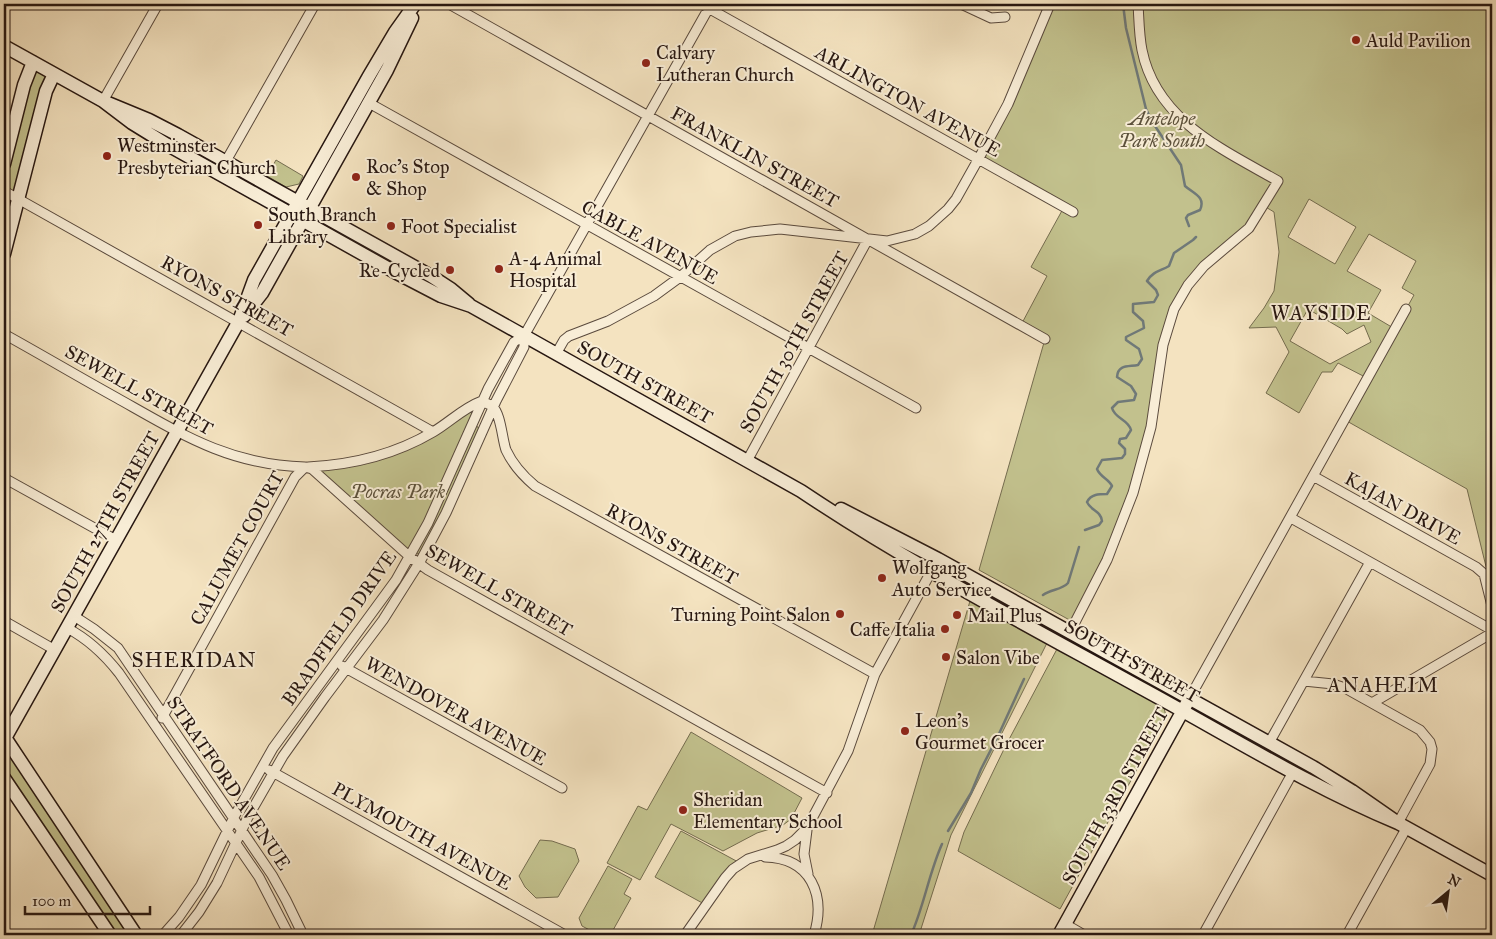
<svg xmlns="http://www.w3.org/2000/svg" width="1496" height="939" viewBox="0 0 1496 939" font-family="'IM FELL Great Primer',serif">
<rect width="100%" height="100%" fill="#f4e3c0"/>
<filter id="stains"><feTurbulence type="fractalNoise" baseFrequency=".004" numOctaves="4"/><feColorMatrix values="0 0 0 0 .2 0 0 0 0 .09 0 0 0 0 .02 0 0 0 .5 -.17"/></filter>
<radialGradient id="worn" r=".72"><stop offset=".6" stop-color="#630" stop-opacity="0"/><stop offset="1" stop-color="#630" stop-opacity=".3"/></radialGradient>
<path fill="#c2c18d" stroke="#746c4f" fill-rule="evenodd" d="M1050,4H1492V591L1467,489L1345,420L1367,378L1338,363L1332,372H1322L1299,413L1266,393L1289,352L1276,327L1249,328L1264,308L1274,291L1279,252L1274,212L1264,206L1183,292L1161,358L1133,493L1075,623L979,570L1045,339L1021,325L1047,276L1031,267L1064,207L979,158ZM1309,199L1356,227L1335,264L1288,237ZM1369,234L1416,261L1402,288L1414,295L1395,329L1368,313L1381,290L1347,271ZM1308,309L1342,329L1347,334L1364,325L1371,342L1330,364L1290,341Z
M33,62L54,74L4,254V164Z
M276,160L303,176L299,184L286,187L267,176Z
M482,401L410,557L317,472L331,466L394,451Z
M475,426L478,427L479,429L439,518L420,553L417,554L416,552Z
M970,601L1047,643L951,835L919,935H872Z
M1057,649L1164,707L1166,717L1060,909L958,851L964,832L1005,747Z
M691,732L802,798L791,819L783,825L757,833L723,851L671,824L640,880L607,863L638,806L647,810Z
M4,736L136,935H110L4,778Z
M681,831L740,863L706,905L655,877Z
M540,840L552,841L575,849L579,861L558,897L536,898L525,887L519,876Z
M608,866L632,879L624,894L631,898L612,932L599,935L582,926L579,918Z"/>
<g fill="none" stroke-linecap="round" stroke-linejoin="round">
<path stroke="#707978" stroke-width="2.5" d="M1123,4L1126,28L1146,109L1153,123L1181,165L1185,186C1194,194 1206,197 1200,210L1188,215L1186,218L1189,226
M1085,530L1099,525L1102,521C1101,511 1091,511 1087,502C1091,494 1099,494 1107,494L1112,486C1109,479 1100,477 1097,469L1102,460L1122,458L1125,454V449L1119,443L1120,439L1126,438L1131,430C1128,419 1115,419 1112,408L1118,402L1134,400L1136,394L1131,386L1117,377C1118,364 1129,367 1138,365L1142,359L1139,349L1126,340V337L1144,328L1143,321L1133,312V304L1154,302L1158,295L1156,290L1147,281C1153,271 1161,271 1169,266L1174,253L1193,240L1196,237
M1043,595C1051,589 1062,590 1068,583L1079,547
M948,831L971,793L981,769L998,736L1024,679
M911,935C924,906 929,873 942,844"/>
<g stroke="#5a4a3d" stroke-width="11">
<path id="minor" d="M449,4L1045,339
M701,4L1073,212
M961,4L991,18L1005,17
M103,101L158,4
M369,103L916,408
M226,161L315,4
M4,191L433,432
M4,334C42,355 79,377 117,398C181,434 229,465 305,467L312,469L410,557L428,570L827,793
M556,354L564,340L569,336L608,321L654,296L680,277L710,250L735,236L751,232L780,229L887,241L915,234L929,226L948,209L956,199L979,158L1008,104L1050,4
M747,461L868,239
M308,467C352,465 394,455 433,432C450,422 463,408 482,401C485,403 489,404 492,406C501,413 502,439 506,450C513,465 523,476 535,486L875,674
M1313,476L1476,567L1484,574L1492,606
M4,478L116,540
M1291,518L1492,630
M74,616L94,629L118,648L272,875L286,900L303,935
M4,621L55,650
M67,628C88,639 104,654 119,673L259,877L289,935
M1070,632L1107,560L1133,493L1151,427L1163,345L1174,309L1188,285L1204,266L1249,228L1278,181C1222,149 1156,120 1142,50C1139,35 1139,19 1138,4
M342,666L562,788
M1304,681L1333,684L1345,688L1420,730L1430,742L1432,749L1430,764L1398,823
M1189,699L1406,309
M1372,703L1492,633
M162,718L295,477L305,467
M1269,743L1370,562
M269,770L565,935
M807,830L804,854L808,874
M765,857C811,858 826,895 814,935
M1065,924L1084,935
M163,935L179,917L201,885L234,817L273,748L396,580L428,523L488,389L514,342L524,336
M181,935L199,912L217,883L248,817L283,756L325,697L383,620L421,560L446,513L496,401L524,347V336L711,4
M685,935L725,878L733,869L748,859L777,850L786,846L795,840L807,828L848,751L875,674L938,559
M1203,935L1293,772
M1347,935L1407,827
M1491,935L1492,932"/>
</g>
<g stroke="#271711" stroke-width="15">
<path id="secondary" d="M4,46L103,101L149,120L178,135L431,276L451,289L469,304
M103,101L132,123L166,144L393,271L441,296L471,306L801,491C910,564 1027,625 1141,688C1226,734 1309,786 1398,823
M4,164L24,85L33,62
M4,254L46,91L54,74
M244,316L262,293L387,70L412,18
M841,509L938,559L1313,767L1352,791L1398,823L1492,875
M4,736L136,935
M4,740L239,321L254,280L369,76L395,32L415,4
M4,778L110,935
M1059,935L1187,703"/>
</g>
<use href="#minor" stroke="#f8edd6" stroke-width="9"/>
<use href="#secondary" stroke="#f8edd6" stroke-width="12"/>
</g>
<g fill="#8f2418" stroke="#f8edd6" stroke-width="2">
<circle cx="1356" cy="40" r="5"/>
<circle cx="646" cy="63" r="5"/>
<circle cx="107" cy="156" r="5"/>
<circle cx="356" cy="177" r="5"/>
<circle cx="258" cy="225" r="5"/>
<circle cx="391" cy="226" r="5"/>
<circle cx="499" cy="269" r="5"/>
<circle cx="450" cy="270" r="5"/>
<circle cx="882" cy="578" r="5"/>
<circle cx="840" cy="614" r="5"/>
<circle cx="957" cy="615" r="5"/>
<circle cx="945" cy="629" r="5"/>
<circle cx="946" cy="657" r="5"/>
<circle cx="905" cy="731" r="5"/>
<circle cx="683" cy="810" r="5"/>
</g>
<g text-anchor="middle" dominant-baseline="central" stroke-width="4" stroke-linejoin="round" paint-order="stroke">
<g font-size="19" fill="#271711" stroke="#f8edd6" text-anchor="start">
<text x="1366" y="40">Auld Pavilion</text>
<text x="656" y="52">Calvary<tspan x="656" dy="22">Lutheran Church</tspan></text>
<text x="117" y="145">Westminster<tspan x="117" dy="22">Presbyterian Church</tspan></text>
<text x="366" y="166">Roc's Stop<tspan x="366" dy="22">&amp; Shop</tspan></text>
<text x="268" y="214">South Branch<tspan x="268" dy="22">Library</tspan></text>
<text x="401" y="226">Foot Specialist</text>
<text x="509" y="258">A-4 Animal<tspan x="509" dy="22">Hospital</tspan></text>
<text x="440" y="270" text-anchor="end">Re-Cycled</text>
<text x="892" y="567">Wolfgang<tspan x="892" dy="22">Auto Service</tspan></text>
<text x="830" y="614" text-anchor="end">Turning Point Salon</text>
<text x="967" y="615">Mail Plus</text>
<text x="935" y="629" text-anchor="end">Caffe Italia</text>
<text x="956" y="657">Salon Vibe</text>
<text x="915" y="720">Leon's<tspan x="915" dy="22">Gourmet Grocer</tspan></text>
<text x="693" y="799">Sheridan<tspan x="693" dy="22">Elementary School</tspan></text>
</g>
<g font-size="19" fill="#271711" stroke="#f8edd6">
<text transform="translate(908 101) rotate(29)">ARLINGTON AVENUE</text>
<text transform="translate(755 157) rotate(29)">FRANKLIN STREET</text>
<text transform="translate(650 242) rotate(29)">CABLE AVENUE</text>
<text transform="translate(227 296) rotate(29)">RYONS STREET</text>
<text transform="translate(794 342) rotate(-61)">SOUTH 30TH STREET</text>
<text transform="translate(645 382) rotate(29)">SOUTH STREET</text>
<text transform="translate(139 390) rotate(29)">SEWELL STREET</text>
<text transform="translate(1403 508) rotate(29)">KAJAN DRIVE</text>
<text transform="translate(105 522) rotate(-61)">SOUTH 27TH STREET</text>
<text transform="translate(672 544) rotate(29)">RYONS STREET</text>
<text transform="translate(237 548) rotate(-61)">CALUMET COURT</text>
<text transform="translate(499 590) rotate(30)">SEWELL STREET</text>
<text transform="translate(339 628) rotate(-55)">BRADFIELD DRIVE</text>
<text transform="translate(1132 661) rotate(29)">SOUTH STREET</text>
<text transform="translate(456 711) rotate(29)">WENDOVER AVENUE</text>
<text transform="translate(229 783) rotate(56)">STRATFORD AVENUE</text>
<text transform="translate(1115 796) rotate(-61)">SOUTH 33RD STREET</text>
<text transform="translate(422 836) rotate(29)">PLYMOUTH AVENUE</text>
</g>
<g font-size="19" font-style="italic" fill="#5d523c" stroke="#f8edd6">
<text x="1162" y="118">Antelope<tspan x="1162" dy="22">Park South</tspan></text>
<text x="398" y="491">Pocras Park</text>
</g>
<g font-size="20" letter-spacing="1" fill="#271711" stroke="#f8edd6">
<text x="1321" y="313">WAYSIDE</text>
<text x="1383" y="685">ANAHEIM</text>
</g>
<g font-size="21" letter-spacing="1" fill="#271711" stroke="#f8edd6">
<text x="194" y="660">SHERIDAN</text>
</g>
</g>
<rect width="1496" height="939" fill="none" stroke="#f4e3c0" stroke-width="20"/>
<rect x="5" y="5" width="1486" height="929" fill="none" stroke="#271711" stroke-width="2.5"/>
<rect x="10" y="10" width="1476" height="919" fill="none" stroke="#271711"/>
<g transform="translate(1448 892) rotate(29)" stroke="#f8edd6" stroke-width="4" paint-order="stroke">
<path d="M0-4L9 19L0 12L-9 19Z" fill="#271711"/>
<text y="-8" font-size="14" font-weight="bold" text-anchor="middle" fill="#271711">N</text>
</g>
<path d="M25 906v8h125v-8" fill="none" stroke="#271711" stroke-width="2.5"/>
<text x="32" y="906" font-size="15" fill="#271711" stroke="#f8edd6" stroke-width="4" paint-order="stroke">100 m</text>
<rect width="100%" height="100%" filter="url(#stains)"/>
<rect width="100%" height="100%" fill="url(#worn)"/>
</svg>
